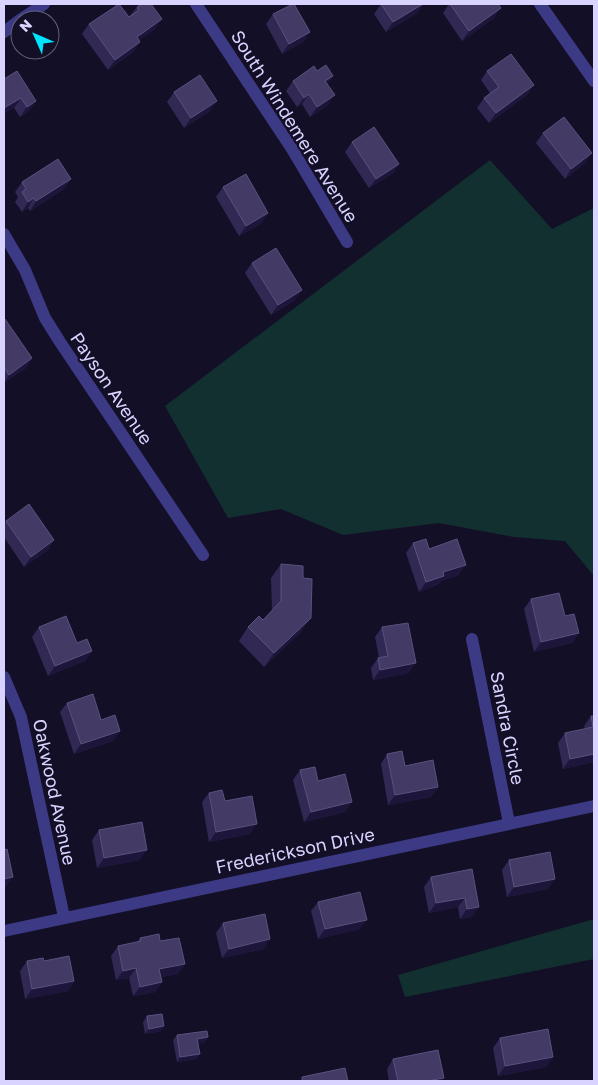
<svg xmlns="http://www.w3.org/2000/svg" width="598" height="1085" viewBox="0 0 598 1085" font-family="'Golos Text',sans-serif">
<rect width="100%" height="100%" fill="#130f26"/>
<path fill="#12302f" d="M490,160L552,229L594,208V576L565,541L514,537L439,523L343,535L281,509L228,518L165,406Z
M594,919V959L405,997L398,975Z"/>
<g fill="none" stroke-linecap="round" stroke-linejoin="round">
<path stroke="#3d3a85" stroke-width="12" d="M196,4L292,149L347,242
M540,4L594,81
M20,20L44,4
M4,32L20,20
M4,234L25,270L45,318L60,342L203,555
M472,639L509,823
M4,677L21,717L64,917
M4,931L594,806"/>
</g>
<path fill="#312854" d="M381,4L423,5L417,13L386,32L374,14Z
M449,4H498L494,18L462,41L443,13Z
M137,7L155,29L139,40L140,42L133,52L108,70L82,34L89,24L129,17Z
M273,14L310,32L303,42L282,54L266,24Z
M317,71L333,76L327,84L328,105L310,117L302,104L297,107L286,91L293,81Z
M487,71L534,85L527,95L489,123L477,108L484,98L490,93L481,80Z
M4,79L36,101L29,111L20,117L14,108Z
M174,92L210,111L184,128L167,102Z
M543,133L585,163L565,179L536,143Z
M352,142L399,164L392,174L369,188L345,152Z
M71,179L64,189L30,211L28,208L22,212L15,202L18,197L15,192L22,182Z
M223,187L262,223L239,236L216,197Z
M252,263L295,300L271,315L245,273Z
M4,320L32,358L26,368L4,383Z
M6,521L54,540L48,550L24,567L4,537V523Z
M413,543L429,549L459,575L441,581L437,585L419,592L406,553Z
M281,564L301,632L264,667L239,641L248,627L263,620L272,611L271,578Z
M531,599L565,616L579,633L572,643L534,652L524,609Z
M39,627L77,643L92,651L85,661L48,676L32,637Z
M382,627L409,673L373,680L371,668L378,658H379L375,637Z
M67,703L101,720L120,731L113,741L74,754L60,712Z
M591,716H594V762L563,769L558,743L565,733L585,729L584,726Z
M387,754L438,787L431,797L388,805L381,764Z
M300,770L352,802L345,812L304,822L293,780Z
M209,793L225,801L250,834L209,842L202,802Z
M99,830L140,860L97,868L92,840Z
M594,859V878H593Z
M509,860L548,889L507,897L502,870Z
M472,869V917L460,919L458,907L429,913L424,887L431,877Z
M318,902L360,929L318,939L311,911Z
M223,923L264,949L222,958L216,933Z
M140,938L160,941L185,964L178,974L161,977L162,982L155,992L133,996L129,978L116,980L111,956L118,946L137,942Z
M27,961H44L74,981L68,991L25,999L20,971Z
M147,1016L164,1026L161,1031L145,1034L143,1022Z
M177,1035L208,1037L204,1043H198L200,1054L196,1059L177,1062L173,1040Z
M500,1038L553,1057L546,1067L498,1076L493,1048Z
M393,1059L441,1081H389L387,1069Z"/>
<path fill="#1d163a" d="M419,4H425L423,5L417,13L386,32L393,22Z
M501,8L494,18L462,41L469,31Z
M162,19L155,29L130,47L137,37Z
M310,32L303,42L282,54L289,44Z
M140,42L133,52L108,70L115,60Z
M333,76L326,86L325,81Z
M534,85L527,95L489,123L496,113Z
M309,94L302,104L297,107L304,98Z
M335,95L328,105L310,117L317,107Z
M21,98L14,108L4,114V108Z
M36,101L29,111L20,117L27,107Z
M217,101L210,111L184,128L191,118Z
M592,153L585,163L565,179L571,169Z
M399,164L392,174L369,188L376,179Z
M71,179L64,189L30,211L36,201Z
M34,198L28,208L22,212L28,202Z
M268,213L262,223L239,236L246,226Z
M302,290L295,300L271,315L278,305Z
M32,358L26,368L4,383L9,375Z
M54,540L48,550L24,567L31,557Z
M466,565L459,575L441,581L437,585L419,592L426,582L443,572Z
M311,618L301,632L264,667L274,653Z
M579,633L572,643L534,652L541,642Z
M92,651L85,661L48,676L55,666Z
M416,663L409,673L373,680L380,670Z
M120,731L113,741L74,754L81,744Z
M594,754V762L563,769L570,759Z
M438,787L431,797L388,805L395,795Z
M352,802L345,812L304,822L311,812Z
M257,824L250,834L209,842L216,832Z
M147,850L140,860L97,868L104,858Z
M13,877L6,887H4V879Z
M555,879L548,889L507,897L514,887Z
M465,898L458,907L429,913L436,903Z
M479,907L472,917L460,919L467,909Z
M367,920L360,929L318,939L325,929Z
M270,939L264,949L222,958L229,949Z
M185,964L178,974L153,979L159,969Z
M136,968L129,978L116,980L123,971Z
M74,981L68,991L25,999L32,989Z
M162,982L155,992L133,996L140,987Z
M164,1026L161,1031L145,1034L149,1029Z
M208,1037L204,1043L194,1044L197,1039Z
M200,1054L196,1059L177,1062L180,1057Z
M553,1057L546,1067L498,1076L505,1066Z
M444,1078L441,1081H427Z"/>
<path fill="#433a66" stroke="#5a527e" d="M119,4L129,17L139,10L137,7L142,4H151L162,19L137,37L140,42L115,60L89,24Z
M293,4H294L310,32L289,44L273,14Z
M381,4H423L393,22Z
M450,4H498L501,8L469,31Z
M511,54L534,85L496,113L484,98L499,87L487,71Z
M326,65L333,76L325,81L335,95L317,107L309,94L304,98L293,81L314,66L317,71Z
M17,71L36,101L27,107L21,98L4,108V79Z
M200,75L217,101L191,118L174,92Z
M564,117L592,153L571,169L543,133Z
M374,127L399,164L376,179L352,142Z
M58,159L71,179L36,201L34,198L28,202L22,192L26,189L22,182Z
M246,174L268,213L246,226L223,187Z
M276,248L302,290L278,305L252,263Z
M5,319L32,358L9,375L4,367V320Z
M29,504L54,540L31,557L6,521Z
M426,539L429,549L457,539L466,565L443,572L444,576L426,582L413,543Z
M281,564L303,566V578L312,579L311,618L274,653L248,627L259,616L263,620L281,601Z
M559,593L565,616L574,614L579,633L541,642L531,599Z
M66,616L77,643L87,639L92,651L55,666L39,627Z
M408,623L416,663L380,670L378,658L388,656L382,627Z
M93,694L101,720L115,715L120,731L81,744L67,703Z
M591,716H594V754L570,759L565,733L593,727Z
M402,751L405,766L433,760L438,787L395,795L387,754Z
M315,767L318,781L345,774L352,802L311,812L300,770Z
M222,790L225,801L252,796L257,824L216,832L209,793Z
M142,822L147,850L104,858L99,830Z
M7,849L13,877L4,879V850Z
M550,852L555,879L514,887L509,860Z
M472,869L479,907L467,909L465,898L436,903L431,877Z
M360,892L367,920L325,929L318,902Z
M265,914L270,939L229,949L223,923Z
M159,934L160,941L179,938L185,964L159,969L162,982L140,987L136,968L123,971L118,946L141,941L140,938Z
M69,956L74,981L32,989L27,961L43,958L44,961Z
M162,1014L164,1026L149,1029L147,1016Z
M548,1029L553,1057L505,1066L500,1038Z
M207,1031L208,1037L197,1039L200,1054L180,1057L177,1035Z
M438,1050L444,1078L427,1081H398L393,1059Z
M345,1068L348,1081H302V1077Z"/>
<g text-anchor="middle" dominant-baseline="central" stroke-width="4.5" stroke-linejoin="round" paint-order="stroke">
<g font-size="18" fill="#d9d4ff" stroke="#130f26">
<text transform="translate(295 126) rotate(58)">South Windemere Avenue</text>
<text transform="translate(112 388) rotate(56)">Payson Avenue</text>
<text transform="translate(508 728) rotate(79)">Sandra Circle</text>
<text transform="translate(55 792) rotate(78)">Oakwood Avenue</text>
<text transform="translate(295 850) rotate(-12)">Frederickson Drive</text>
</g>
</g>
<rect width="598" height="1085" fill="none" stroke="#d9d4ff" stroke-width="10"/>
<g transform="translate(35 35) rotate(315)"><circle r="24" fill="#130f26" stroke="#625e7d"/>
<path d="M0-4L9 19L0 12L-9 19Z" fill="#00e5ff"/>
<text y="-8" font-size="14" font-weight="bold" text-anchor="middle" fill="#d9d4ff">N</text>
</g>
</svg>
